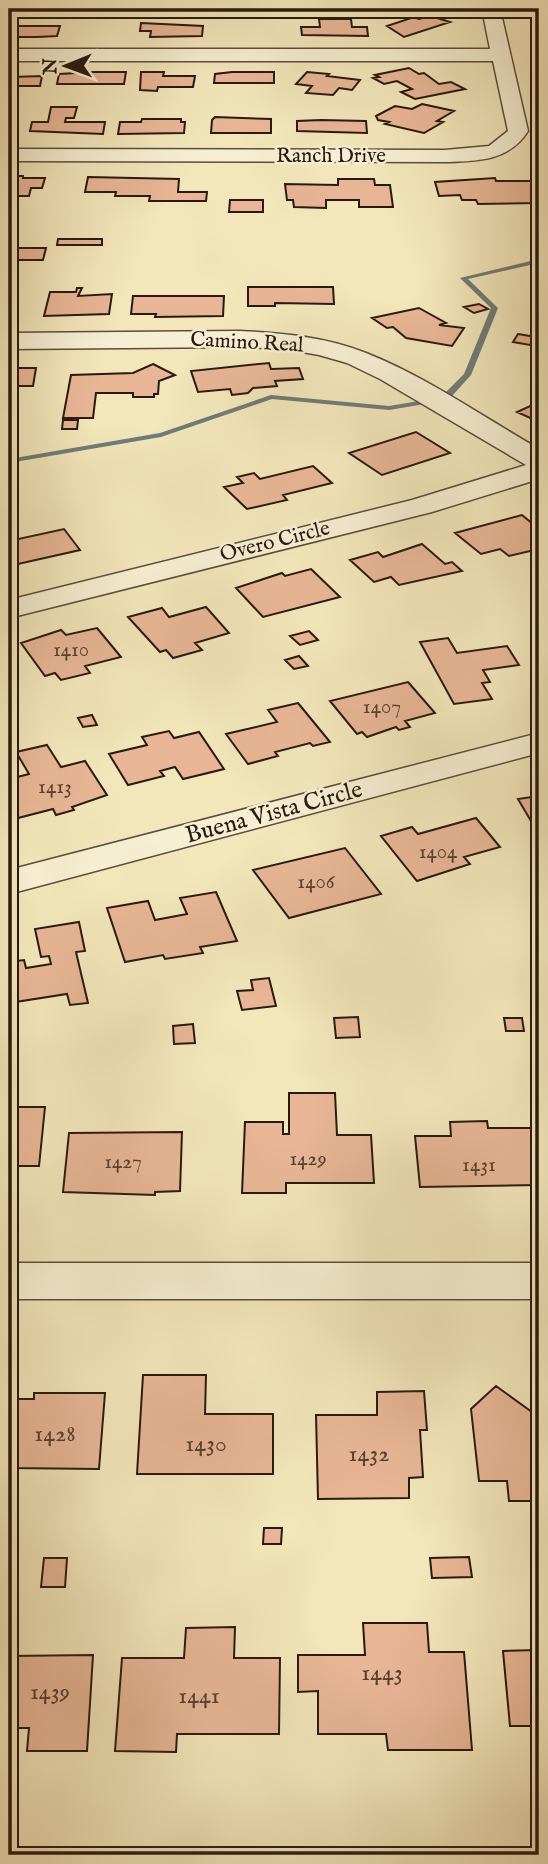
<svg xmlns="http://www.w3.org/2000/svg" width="548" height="1864" viewBox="0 0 548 1864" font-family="'IM FELL English',serif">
<rect width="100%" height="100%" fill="#f3e6bb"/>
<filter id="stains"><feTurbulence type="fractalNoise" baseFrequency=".00286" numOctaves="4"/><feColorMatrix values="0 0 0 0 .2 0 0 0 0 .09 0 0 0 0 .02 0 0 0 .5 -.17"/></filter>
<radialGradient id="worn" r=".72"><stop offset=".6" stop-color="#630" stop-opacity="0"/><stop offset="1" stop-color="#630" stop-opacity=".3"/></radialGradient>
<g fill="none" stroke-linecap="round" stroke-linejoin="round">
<path fill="#707b77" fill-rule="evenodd" d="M539,259V263L468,279L498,308L471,375L452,396H446V392L464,374L491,308L460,278Z
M271,395L389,406L419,401L423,403L419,405L389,410L272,399L161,437L9,463V459L160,433Z"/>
</g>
<path fill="#e8b696" stroke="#281911" stroke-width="2" d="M397,9H421L422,13H398Z
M431,16L450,22L404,37L387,26L414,17L419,19Z
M319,19H351L352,27H367L368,36L302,35L301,27H320Z
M141,23L203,26L202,36L150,37L151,31H140Z
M9,26H60L57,36L37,37H9Z
M409,68L419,74L424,73L439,84L451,82L465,89L415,99L401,92L412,89L397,81L384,84L373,78L379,77L375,75Z
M95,72H126L124,84H57L59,74Z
M141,72H164L163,76H195L193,87H158L157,91L140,90Z
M232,72H274V83H214L215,74Z
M307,72L329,74L327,76L360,80L352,90L339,88L333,95L306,93L312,86L296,84Z
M9,73H13L12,77L42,76L40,86H14L13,90H9Z
M422,104L454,111L437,121L443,122L424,133L385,124L389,122L378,120L376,116L395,106L412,109Z
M51,107H77L74,118H66L65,122H105L103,134L30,131L32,122H48Z
M215,117L271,119V133H211L212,120Z
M142,119H181V122H185L184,133L118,134L120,122H141Z
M321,120L366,121L367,133L297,131V121Z
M9,176H23V178H45L42,188H31L29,196H9Z
M88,177L179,179L178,192H207L206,201H149L150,196H115L116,192H85Z
M495,178L496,181H538L537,203L478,204L476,200H462L460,195L439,196L435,182Z
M338,179H374L375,185H390L393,207H359V200H326V208L294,207L293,200H287L285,184L338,185Z
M230,200H263V212H229Z
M58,239H102V245H57Z
M17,248H46L43,260H14Z
M248,287H333L334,304L275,303V306H248Z
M77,288H82L78,296L112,294L109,314L44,316L50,292H76Z
M133,296H224L223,316L155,317L156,314H131Z
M479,304L488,309L474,313L464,307Z
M419,308L446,323L439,325L464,328L452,346L406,338L393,327L387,328L372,318Z
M518,334L536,337L530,345L513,342Z
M269,363L271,369L299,368L303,379L275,381L277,386L253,388L248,393L232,395L230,389L198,392L191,371Z
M153,364L175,375L159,381L158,394H154V397H133V393H96L93,418H63L71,375L133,373Z
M9,368H36L33,386H15L14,391H9Z
M539,402V422L517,412Z
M63,420H78L77,429H62Z
M416,432L450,453L382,475L349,453Z
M313,466L332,483L283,495L287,500L247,509L224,487L243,483L237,477L254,473L260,479Z
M522,515L539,529V549L509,556L500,549L481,554L455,533Z
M64,529L80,550L9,566V541Z
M422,544L445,564L452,562L462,571L399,585L391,577L374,582L350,560L378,552L383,557Z
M311,569L340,597L263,617L236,588L282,573L285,576Z
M206,607L229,633L195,643L202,650L173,658L166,650L160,652L128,617L162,608L169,617Z
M97,628L121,657L85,666L90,673L61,680L55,673L45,676L21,643L61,630L66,635Z
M309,631L318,640L300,645L290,636Z
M448,638L457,653L507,646L519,665L483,670L490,682L482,683L492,699L454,704L420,642Z
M299,656L308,666L294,669L285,660Z
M408,682L435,713L405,721L410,727L399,730L396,727L367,737L362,732L357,734L330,701Z
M298,703L330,742L313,746L310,743L275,752L278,756L248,764L226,734L277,722L268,710Z
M92,715L97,725L83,727L78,718Z
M169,731L174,738L199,732L224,769L183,779L175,767L160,771L164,776L128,785L109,754L147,745L142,737Z
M47,745L61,767L85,761L107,795L72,807L74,810L56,815L53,809L18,818L9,801V779L29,774L16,752Z
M539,796V833H538L518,799Z
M476,818L500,847L464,857L470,864L417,881L381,836L412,827L418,834Z
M345,848L381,894L289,918L253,870Z
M216,892L237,941L200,947L203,953L165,959L163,955L125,962L107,908L148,901L155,920L187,914L180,898Z
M79,922L85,951L76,952L88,1003L70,1005L67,994L9,1003V962L24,960L26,968L51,964L49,956L41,957L35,929Z
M269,978L276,1006L242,1010L237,991L253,990L251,980Z
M358,1017L360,1037L336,1038L334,1018Z
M504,1018H522L524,1031H506Z
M193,1024L195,1043L174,1044L173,1026Z
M289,1093H335L337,1135H371L374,1183H286V1193H242L245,1122H283V1134H289Z
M9,1107H45L39,1166H9Z
M487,1121L488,1128H539V1185L420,1187L415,1136H451L450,1122Z
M182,1132L180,1191L155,1192V1195L63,1192L69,1133Z
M143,1375H206L205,1414H273V1474H137Z
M496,1386L532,1412H539V1501H509L507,1481H479L471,1409Z
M424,1391L427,1430H420L423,1477L409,1478V1498L318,1499L316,1415H377V1392Z
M34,1393H105L99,1469L9,1468V1399H34Z
M264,1528H282L281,1544H263Z
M469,1557L472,1577L432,1578L430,1558Z
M44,1558H67L65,1587H41Z
M363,1623H427L429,1652H464L472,1750H388L386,1734H318V1691L298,1692V1655H365Z
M235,1627L234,1658H280L279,1734H177L176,1752L115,1751L122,1658H184L186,1628Z
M539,1650V1737H537L536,1726H510L503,1651Z
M93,1655L87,1751H27L29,1728H9V1656Z"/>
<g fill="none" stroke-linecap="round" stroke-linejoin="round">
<g stroke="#5b4c3c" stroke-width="3">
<path id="minor" d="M482,9H500L528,131C509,161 478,161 445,162L9,161V149L445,150L489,146L508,131L493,61H9V49H490Z
M240,331C283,333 326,337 366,353C427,377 483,417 539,449V479L432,512L9,618V600L412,500L526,465L380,379L347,363L319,355L285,349L240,347L9,349V333Z
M539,733V753L9,894V870Z
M9,1263H539V1299H9Z"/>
</g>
<use href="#minor" fill="#f7efd3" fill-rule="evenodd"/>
</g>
<g text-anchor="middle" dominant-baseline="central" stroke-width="5" stroke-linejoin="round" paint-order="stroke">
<g font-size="21" fill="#281911" stroke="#f7efd3">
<text x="331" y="156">Ranch Drive</text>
<text transform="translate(247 343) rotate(3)">Camino Real</text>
<text transform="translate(275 542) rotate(-14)">Overo Circle</text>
</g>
<g font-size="21" fill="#584032">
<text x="71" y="650">1410</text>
<text x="382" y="707">1407</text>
<text x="55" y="787">1413</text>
<text x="438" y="852">1404</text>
<text x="316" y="882">1406</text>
<text x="308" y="1159">1429</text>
<text x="123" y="1162">1427</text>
<text x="479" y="1165">1431</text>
</g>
<g font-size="24" fill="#281911" stroke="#f7efd3">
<text transform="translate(274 813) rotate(-15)">Buena Vista Circle</text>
</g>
<g font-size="24" fill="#584032">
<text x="55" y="1434">1428</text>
<text x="206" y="1444">1430</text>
<text x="369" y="1454">1432</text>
<text x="382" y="1673">1443</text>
<text x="50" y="1692">1439</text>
<text x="199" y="1696">1441</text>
</g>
</g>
<rect width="548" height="1864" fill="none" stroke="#f3e6bb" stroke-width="35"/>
<rect x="10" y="10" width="527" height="1843" fill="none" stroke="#281911" stroke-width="3.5"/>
<rect x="18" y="18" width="513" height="1829" fill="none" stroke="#281911" stroke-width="2"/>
<g transform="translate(66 66) rotate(269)" stroke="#f7efd3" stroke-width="5" paint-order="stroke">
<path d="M0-5L12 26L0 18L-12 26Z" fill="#281911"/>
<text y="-10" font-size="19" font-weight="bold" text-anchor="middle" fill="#281911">N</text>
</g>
<rect width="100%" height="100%" filter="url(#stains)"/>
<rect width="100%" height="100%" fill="url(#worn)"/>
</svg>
